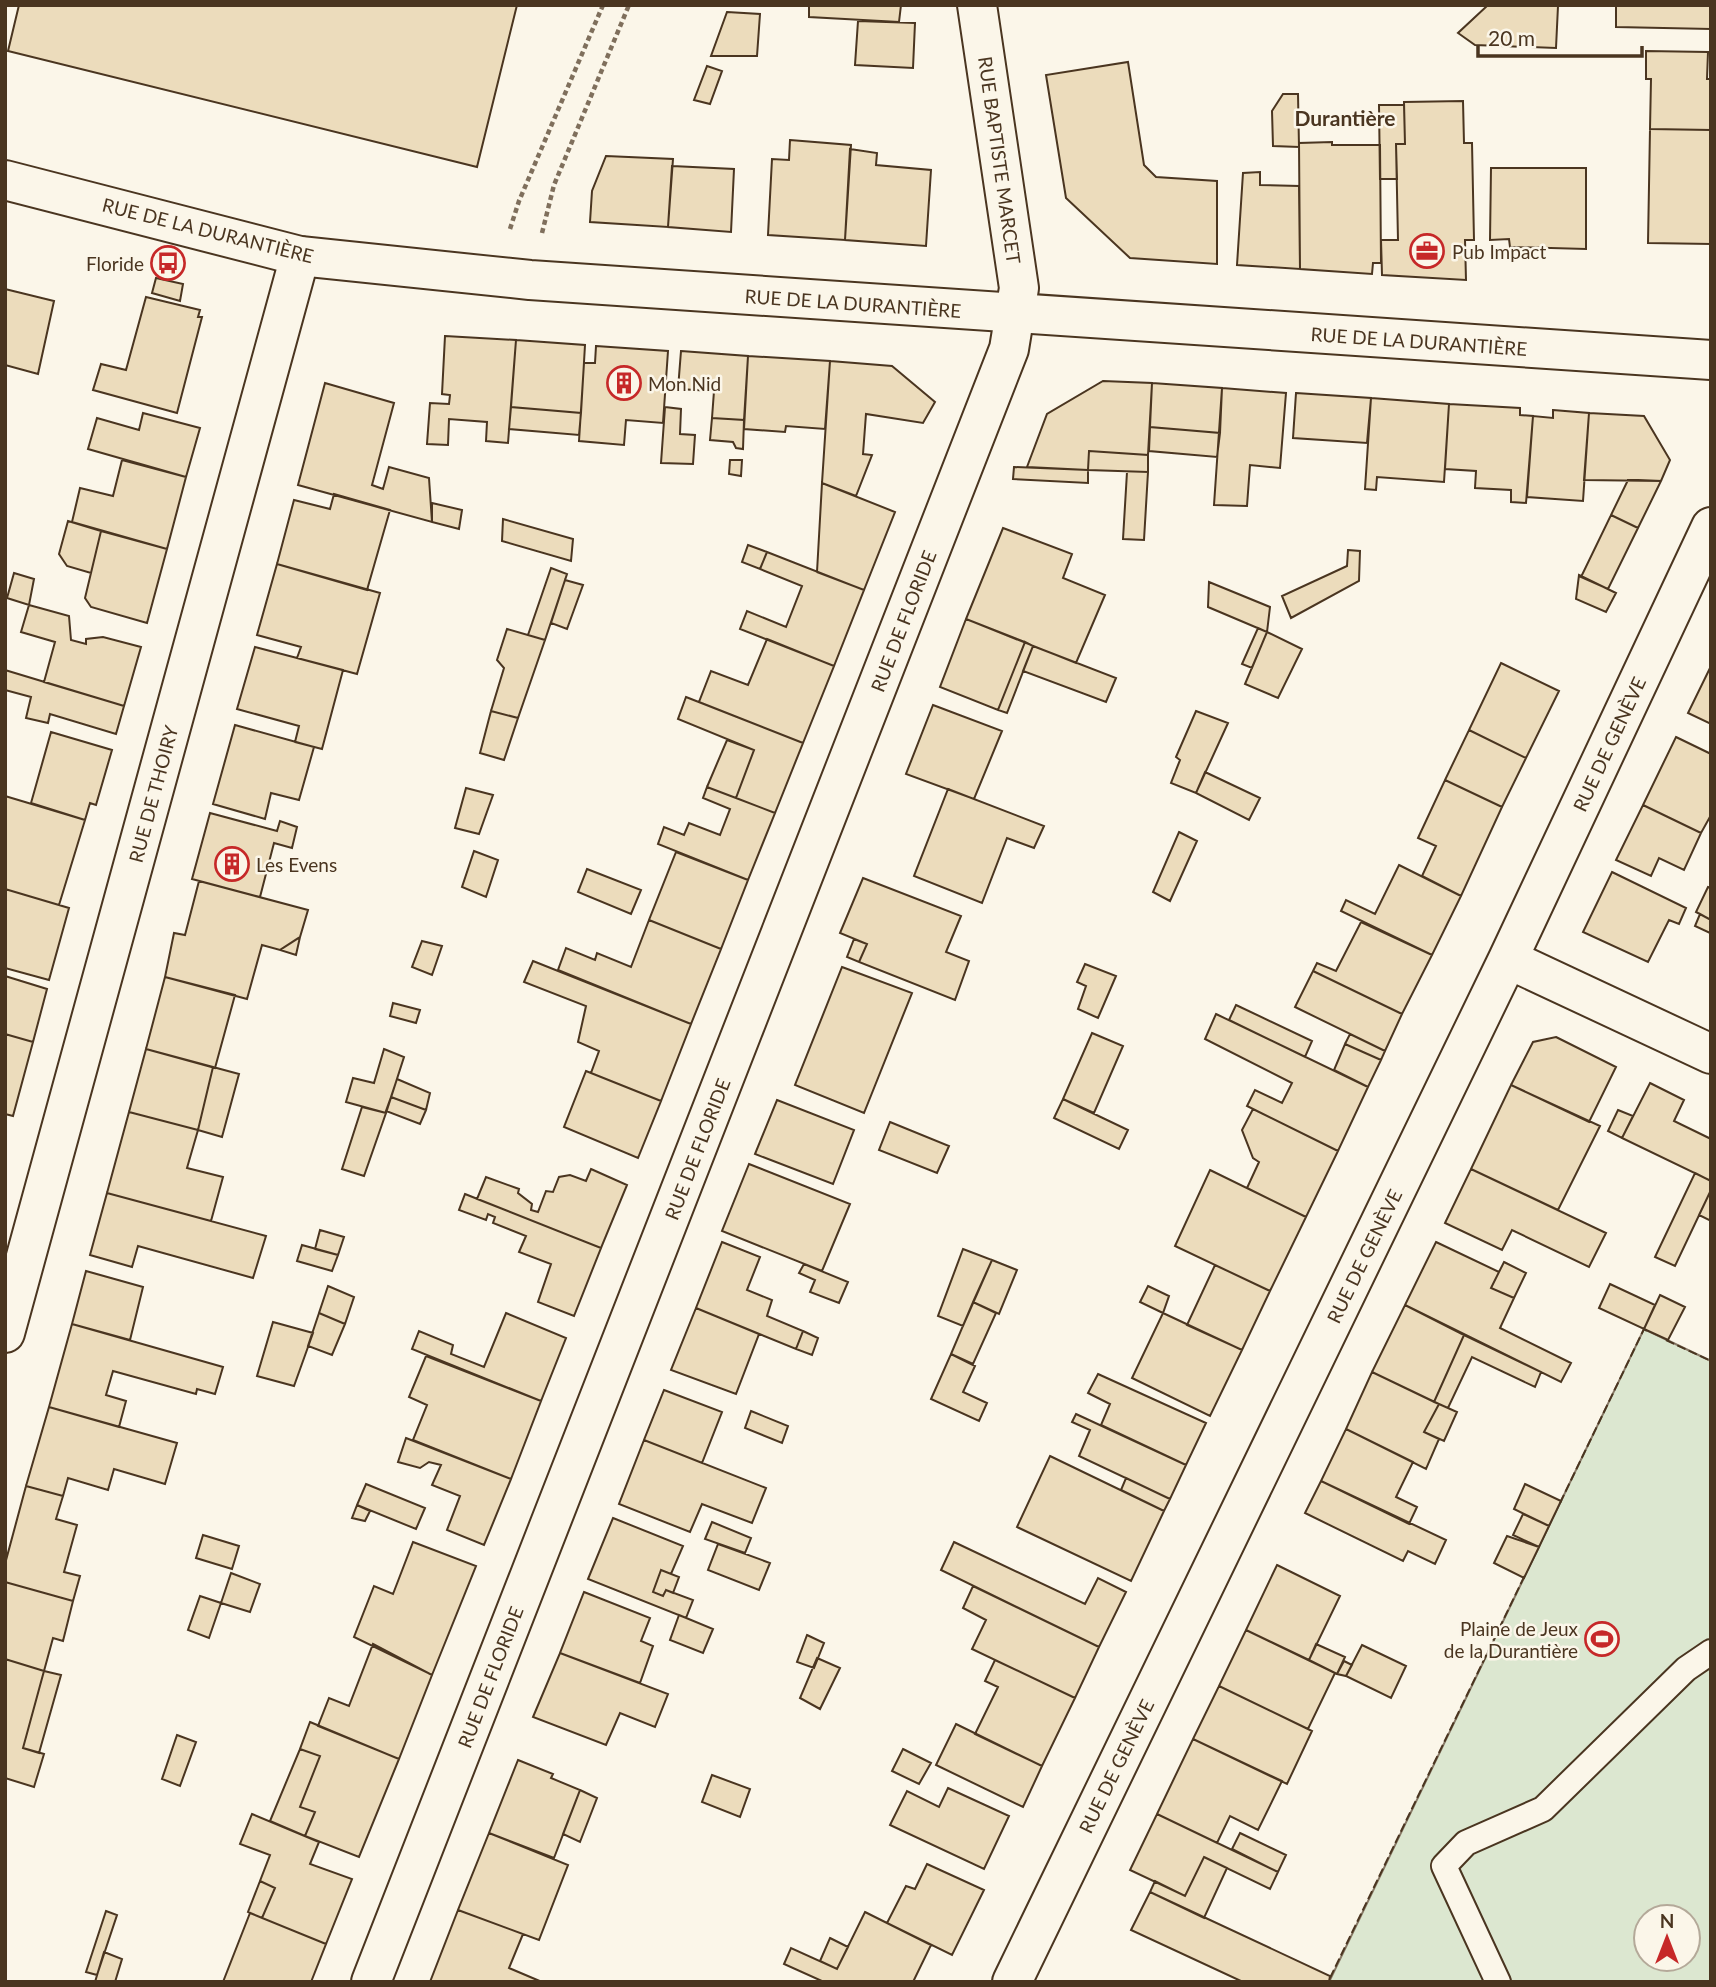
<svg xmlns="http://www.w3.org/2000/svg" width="1716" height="1987" viewBox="0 0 1716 1987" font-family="Lato,sans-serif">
<rect width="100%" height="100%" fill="#fbf6e9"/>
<path fill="#dce7d0" stroke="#887966" stroke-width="2" fill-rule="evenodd" d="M1644,1329L1711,1361V1982H1329ZM1646,1917H1688V1959H1646Z"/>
<path fill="#ecdcbc" stroke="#4a3520" stroke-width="2" d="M19,5H517L477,167L8,51Z
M809,5H901L899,22L809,17Z
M1488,5L1558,6L1556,48L1475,45L1458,33Z
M1711,5V29L1616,27V6Z
M727,12L760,14L757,56H711Z
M858,21L915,23L913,68L855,65Z
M1646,51L1708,52L1707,79H1711V130L1650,129L1651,79H1646Z
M1128,62L1144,165L1156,177L1217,181V264L1130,258L1066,198L1046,75Z
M707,66L722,71L710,104L694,100Z
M1283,94H1298L1299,147L1273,146L1272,111Z
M1463,101L1464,143H1472L1474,240H1465L1466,280L1382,275L1381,240H1398L1396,144H1405L1404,102Z
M1379,105H1404L1405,144H1396L1397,179H1380Z
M1650,129L1711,130V244L1648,243Z
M790,140L851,145L845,240L768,235L772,159L789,160Z
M1332,142V145H1380L1381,263H1373L1372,274L1300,269L1299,143Z
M850,149L877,153L876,165L931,170L926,246L845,240Z
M606,156L673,159L668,227L590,222L592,191Z
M672,166L734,169L731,232L668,227Z
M1491,168H1586V249L1510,247L1509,239L1490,240Z
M1260,172V185L1299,186L1300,269L1237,265L1243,173Z
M156,278L183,284L180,301L152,293Z
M5,289L54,301L38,374L5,365Z
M146,297L200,310L198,317H202L177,413L93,390L101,364L126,370Z
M445,336L516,340L508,443L486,441L487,422L449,419L448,445L427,444L430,403L449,404L450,395L442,394Z
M516,340L585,345L581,413L511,407Z
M596,346L668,351L663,423L626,420L624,445L579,441L584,363H595Z
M681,351L748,356L744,420L712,418L714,391L678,389Z
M748,356L830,361L825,429L786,426L785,432L744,429Z
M830,361L892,366L935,402L923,423L866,414L863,454L872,455L856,496L822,483Z
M1103,381L1152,383L1148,455L1089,451L1088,470L1027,467L1047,414Z
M325,383L394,403L372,485L383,489L389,467L429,478L432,522L298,485Z
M1152,383L1222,388L1220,433L1150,427Z
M1222,388L1286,393L1280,468L1250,465L1247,506L1214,505Z
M1296,393L1371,398L1367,443L1293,438Z
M1371,398L1449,404L1444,482L1377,477L1376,490L1365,489Z
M1449,404L1520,408V415L1533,416L1526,503L1511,502V490L1475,488L1476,471L1445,469Z
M511,407L581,413L579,435L509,429Z
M665,407L681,409L680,434L695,435L693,464L661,463Z
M1553,410L1589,413L1583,501L1527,497L1533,416L1553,418Z
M143,413L200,428L186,477L88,449L97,418L139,430Z
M1589,413L1644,416L1670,460L1661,481L1584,480Z
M712,418L744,420L743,449L736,448L733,442L710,440Z
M1150,427L1220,433L1217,457L1149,451Z
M1089,451L1148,455V472L1088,470Z
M122,460L186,477L167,549L72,522L80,488L113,496Z
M730,460H742L741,476L729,474Z
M1014,467L1088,470V483L1013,479Z
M1127,472H1148L1144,540L1123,539Z
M1628,480L1661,481L1638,528L1611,515Z
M822,483L895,512L864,590L817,572Z
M334,494L390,510L367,590L277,564L294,500L330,509Z
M432,503L462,510L459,529L432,522Z
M1611,515L1638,528L1608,589L1581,577Z
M503,519L573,539L571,561L502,541Z
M68,521L101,531L91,573L67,566L59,554Z
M1003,528L1072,554L1063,578L1105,595L1076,663L966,619Z
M101,531L167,549L147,623L91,607L85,598Z
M748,545L767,552L760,569L742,562Z
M1348,550L1360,551L1359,581L1291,618L1282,596L1347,566Z
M767,552L864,590L834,666L740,629L747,611L786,627L802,586L760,569Z
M277,564L380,593L357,674L297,658L301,647L257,635Z
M551,568L567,574L545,640L528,635Z
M14,573L34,579L29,605L7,598Z
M1579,575L1616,593L1606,612L1576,599Z
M565,580L583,585L567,629L551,623Z
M1209,582L1270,607L1267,632L1208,607Z
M29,605L69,616L71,640L86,644V639L103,637L141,647L124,706L44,682L55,642L21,632Z
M966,619L1025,642L998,710L940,687Z
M1258,628L1267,632L1252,668L1242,664Z
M507,629L545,640L518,718L491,711L504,668L497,660Z
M1267,632L1302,649L1278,698L1245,684Z
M767,639L834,666L803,743L699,702L711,671L748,685Z
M1025,642L1033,646L1007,713L998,710Z
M1033,646L1116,678L1106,702L1023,671Z
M255,647L343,670L322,749L295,742L299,726L237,709Z
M1501,663L1559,691L1526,758L1469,730Z
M1711,666V724L1688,713Z
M5,670L124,706L116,734L50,714L48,723L26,718L31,697L5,690Z
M686,697L803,743L775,813L736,798L754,750L678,719Z
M933,705L1002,731L974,799L906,774Z
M491,711L518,718L504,760L480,753Z
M1196,711L1228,723L1196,793L1171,783L1180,760L1176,757Z
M235,725L314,747L299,800L271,793L265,819L213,804Z
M1469,730L1526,758L1502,807L1445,780Z
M51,732L112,750L96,805L90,803L85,820L31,803Z
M1676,737L1711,754V815L1701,833L1643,805Z
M727,740L754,750L736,798L707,787Z
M1205,772L1260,798L1249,820L1196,793Z
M1445,780L1502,807L1461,896L1422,876L1436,846L1418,838Z
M707,787L775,813L748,880L658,844L664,827L684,835L689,823L720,835L730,809L703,798Z
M466,788L493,795L479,834L455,828Z
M948,789L1044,826L1034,848L1007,838L982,903L914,876Z
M5,796L85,820L59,905L5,889Z
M1643,805L1701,833L1684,870L1659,858L1651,876L1616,860Z
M210,813L277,831L280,821L297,827L292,848L274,843L260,897L192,879Z
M1179,832L1197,841L1170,901L1153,892Z
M474,851L498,860L486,897L462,887Z
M676,852L748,880L721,949L649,920Z
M1399,865L1461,896L1432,955L1341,911L1346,900L1375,914Z
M587,869L641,890L631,914L578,892Z
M1612,872L1686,908L1679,924L1669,920L1648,962L1583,932Z
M863,878L961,916L946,952L969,961L955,1000L859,962L867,944L840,933Z
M199,881L308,910L300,937L280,950L262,945L247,999L165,977L174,933L185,935Z
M1708,887L1711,888V920L1696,912Z
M5,889L69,908L49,980L5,968Z
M1700,914L1711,920L1710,933L1695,926Z
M649,920L721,949L691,1024L558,970L566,948L595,960L597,953L631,967Z
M1361,922L1432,955L1402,1014L1313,971L1317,963L1336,971Z
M300,937L296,955L280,950Z
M854,939L867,944L859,962L847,957Z
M422,941L442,946L432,975L412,967Z
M533,961L691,1024L661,1101L591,1073L599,1051L578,1042L586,1006L524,982Z
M1085,964L1116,976L1098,1018L1078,1009L1086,986L1077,982Z
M842,967L912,993L864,1113L795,1085Z
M1313,971L1402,1014L1385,1051L1295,1007Z
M5,976L47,989L33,1042L5,1034Z
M165,977L235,995L215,1068L146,1049Z
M393,1003L420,1010L416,1023L390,1016Z
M1236,1005L1312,1041L1305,1057L1229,1020Z
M1216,1014L1368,1087L1338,1151L1247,1106L1255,1090L1282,1103L1292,1083L1205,1039Z
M1092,1033L1123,1046L1094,1113L1063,1099Z
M5,1034L33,1042L13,1116L5,1114Z
M1350,1034L1385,1051L1381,1060L1345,1044Z
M1556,1037L1616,1067L1589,1122L1511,1085L1533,1042Z
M1345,1044L1381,1060L1368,1087L1334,1070Z
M146,1049L213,1067L198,1130L129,1112Z
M384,1049L404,1057L386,1113L346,1102L353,1078L374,1083Z
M213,1067L239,1074L222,1137L198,1130Z
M586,1071L661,1101L638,1158L564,1127Z
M397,1079L430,1093L426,1110L391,1097Z
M1650,1083L1684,1100L1674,1121L1711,1139V1181L1622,1138Z
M1511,1085L1600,1126L1558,1210L1471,1169Z
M391,1097L426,1110L420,1124L386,1111Z
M1063,1099L1128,1130L1119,1149L1054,1118Z
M777,1100L854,1130L833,1184L755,1154Z
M362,1107L386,1113L364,1176L342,1169Z
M1253,1109L1338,1151L1306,1217L1247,1188L1259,1162L1253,1158L1242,1130Z
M1618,1110L1633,1116L1622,1138L1608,1131Z
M129,1112L198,1130L187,1168L223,1177L211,1221L107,1193Z
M890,1122L949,1146L937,1173L879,1150Z
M749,1164L850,1204L822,1271L722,1231Z
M591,1169L627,1185L601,1248L477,1199L486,1177L519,1189L518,1193L532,1204L531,1210L538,1212L546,1191L553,1192L559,1177L570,1175L586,1181Z
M1471,1169L1606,1233L1589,1267L1512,1230L1502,1250L1445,1223Z
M1210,1170L1306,1217L1270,1291L1175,1246Z
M1695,1173L1711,1181V1190L1675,1266L1655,1257Z
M1711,1190V1221L1699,1215Z
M107,1193L266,1236L253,1278L138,1246L132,1267L90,1255Z
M465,1194L601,1248L574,1316L538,1302L551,1264L519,1252L526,1236L493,1223L495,1217L488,1214L486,1220L459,1210Z
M320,1230L344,1237L338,1255L315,1249Z
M722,1242L760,1257L747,1290L772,1300L767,1316L803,1331L796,1349L696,1308Z
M1436,1242L1499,1272L1491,1288L1514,1298L1500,1328L1571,1363L1561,1382L1405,1305Z
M302,1245L338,1255L332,1271L297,1261Z
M963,1249L992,1260L963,1326L938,1316Z
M992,1260L1017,1270L999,1314L973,1302Z
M1504,1262L1526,1273L1514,1298L1491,1288Z
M804,1264L848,1282L839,1303L810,1292L815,1280L799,1273Z
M1215,1265L1270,1291L1242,1350L1187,1325Z
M86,1271L143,1287L130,1340L72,1324Z
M1610,1284L1655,1305L1644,1329L1599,1308Z
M328,1286L354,1297L345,1324L319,1313Z
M1148,1286L1169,1296L1163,1313L1140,1302Z
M1660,1295L1685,1307L1668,1340L1644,1329Z
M973,1302L996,1313L973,1364L951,1354Z
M1405,1305L1464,1335L1434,1402L1372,1372Z
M696,1308L759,1334L736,1394L671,1370Z
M319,1313L345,1324L332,1355L308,1346Z
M506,1313L566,1338L541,1401L412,1349L419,1331L453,1345L451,1354L484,1367Z
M1163,1313L1242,1350L1210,1416L1132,1378Z
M273,1322L313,1333L294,1386L257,1376Z
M72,1324L223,1367L215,1394L197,1389L196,1394L113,1371L106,1395L126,1401L119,1427L49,1407Z
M803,1331L818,1338L812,1355L796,1349Z
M1464,1335L1541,1372L1535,1387L1472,1357L1448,1408L1434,1402Z
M951,1354L975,1366L963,1392L987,1403L979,1421L931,1399Z
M426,1356L541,1401L511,1479L413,1440L427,1405L409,1397Z
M1372,1372L1439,1404L1424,1432L1439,1439L1426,1469L1346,1429Z
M1098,1374L1206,1423L1186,1465L1101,1425L1110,1404L1088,1393Z
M664,1390L722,1412L702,1463L644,1440Z
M1439,1404L1457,1412L1444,1441L1424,1432Z
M49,1407L177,1443L165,1484L114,1469L108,1490L68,1478L63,1496L26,1486Z
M751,1411L788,1426L782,1443L745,1428Z
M1076,1414L1186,1465L1170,1499L1079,1456L1090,1430L1072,1422Z
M1346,1429L1413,1462L1396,1497L1417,1507L1409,1524L1321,1481Z
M406,1438L511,1479L484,1545L447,1530L460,1496L432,1485L441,1465L429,1462L420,1468L398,1462Z
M644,1440L766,1488L752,1523L702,1504L690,1532L619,1504Z
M1050,1456L1164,1511L1131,1581L1017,1527Z
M1126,1478L1170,1499L1164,1511L1121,1490Z
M1321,1481L1446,1540L1435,1564L1408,1551L1403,1561L1305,1513Z
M366,1484L425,1508L416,1529L357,1505Z
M1525,1484L1561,1501L1549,1526L1514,1509Z
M26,1486L63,1496L56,1519L77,1525L64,1572L80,1576L73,1601L5,1582V1564Z
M357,1505L370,1511L365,1521L352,1518Z
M1523,1514L1549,1526L1539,1547L1513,1535Z
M613,1518L683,1546L671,1574L661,1570L653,1592L663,1596L666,1590L693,1600L686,1618L588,1579Z
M712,1522L751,1538L745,1553L705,1539Z
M203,1535L239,1546L232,1569L196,1558Z
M1507,1536L1539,1547L1524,1578L1494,1563Z
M413,1542L476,1566L432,1675L354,1637L374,1586L393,1594Z
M954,1542L1085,1604L1098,1578L1126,1592L1099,1647L941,1570Z
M718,1544L770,1563L759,1590L708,1570Z
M1277,1565L1340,1596L1309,1660L1246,1630Z
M661,1570L679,1577L673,1593L666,1590L663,1596L653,1592Z
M231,1573L260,1584L250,1612L221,1603Z
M5,1582L73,1601L63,1641L53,1638L44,1671L5,1659Z
M973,1586L1099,1647L1075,1698L972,1649L986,1620L963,1608Z
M584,1592L650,1618L641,1641L653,1646L640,1683L560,1653Z
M200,1596L221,1603L209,1638L188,1630Z
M679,1615L713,1629L703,1653L670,1640Z
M1246,1630L1335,1673L1308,1729L1219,1686Z
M807,1635L824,1643L814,1668L797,1662Z
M373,1644L432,1675L399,1759L318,1726L329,1698L349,1706Z
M1316,1644L1345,1657L1337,1674L1309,1660Z
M1362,1645L1406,1666L1391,1698L1346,1676Z
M560,1653L668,1694L655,1727L620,1713L606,1745L533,1717Z
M817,1658L840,1668L820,1709L800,1698Z
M5,1659L44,1671L23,1748L44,1754L34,1787L5,1778Z
M995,1660L1075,1698L1042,1766L975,1734L998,1687L985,1681Z
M1344,1661L1352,1665L1346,1676L1337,1674Z
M44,1671L61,1675L39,1753L23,1748Z
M1219,1686L1312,1731L1287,1784L1193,1739Z
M310,1722L399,1759L359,1857L305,1836L315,1812L300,1807L320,1756L300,1749Z
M956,1724L1042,1766L1023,1807L936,1765Z
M177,1735L196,1742L180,1786L162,1779Z
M1193,1739L1282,1781L1258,1830L1230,1816L1217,1843L1157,1814Z
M300,1749L320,1756L300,1807L315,1812L305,1836L270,1821Z
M903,1749L931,1763L919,1784L892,1771Z
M518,1760L553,1774L551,1778L580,1790L554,1858L489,1833Z
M712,1775L750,1789L740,1817L702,1802Z
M948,1788L1009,1816L984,1869L890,1825L907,1791L939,1807Z
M580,1790L597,1798L580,1842L563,1834Z
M252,1814L319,1842L310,1864L352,1879L326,1944L262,1918L275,1888L260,1881L270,1855L240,1844Z
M1157,1814L1278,1872L1270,1889L1204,1857L1185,1896L1130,1870Z
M489,1833L568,1865L539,1940L458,1910Z
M1240,1833L1286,1855L1278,1872L1232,1849Z
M1204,1857L1227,1868L1204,1918L1150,1892L1155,1881L1185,1896Z
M927,1864L984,1890L952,1955L887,1923L906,1886L915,1889Z
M260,1881L275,1888L262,1918L248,1912Z
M1150,1892L1330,1976L1329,1982H1243L1131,1930Z
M458,1910L523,1934L509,1968L542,1982H430Z
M106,1911L117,1915L97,1975L86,1972Z
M865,1912L931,1945L913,1982H824L784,1964L791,1948L837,1969Z
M250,1913L326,1944L311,1982H223Z
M830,1938L848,1947L837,1969L820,1961Z
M104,1952L122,1959L115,1982H95Z"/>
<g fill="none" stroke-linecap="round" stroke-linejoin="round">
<g stroke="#4a3520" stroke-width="28">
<path id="lane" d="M1498,1982L1444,1866L1466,1843L1543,1809L1686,1669L1711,1652"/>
</g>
<g stroke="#4a3520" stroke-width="42">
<path id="street" d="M1508,959L1711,1054
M5,1333L300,256
M371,1982L1009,349L1019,288L977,5
M1012,1982L1508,959L1711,527"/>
</g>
<g stroke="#4a3520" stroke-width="42">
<path id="secondary" d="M5,180L300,256L530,280L1711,360"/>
</g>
<path stroke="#7f6f5c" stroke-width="4.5" stroke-dasharray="5 3.5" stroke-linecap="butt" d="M510,229L519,201L603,5
M542,233L554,185L629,5"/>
<use href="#lane" stroke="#fbf6e9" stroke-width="24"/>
<use href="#street" stroke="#fbf6e9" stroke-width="38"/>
<use href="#secondary" stroke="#fbf6e9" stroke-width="38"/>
<path stroke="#4a3520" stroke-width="2" stroke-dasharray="9 3.5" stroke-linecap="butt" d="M1666,1340L1711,1361
M1560,1503L1644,1329L1647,1331
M1330,1978L1525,1575"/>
</g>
<defs>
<g id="office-ring" transform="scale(1.75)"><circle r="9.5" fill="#fbf6e9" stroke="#c62828" stroke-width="1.5"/><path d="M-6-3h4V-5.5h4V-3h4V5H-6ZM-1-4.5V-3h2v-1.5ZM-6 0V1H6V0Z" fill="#c62828"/></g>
<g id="bus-ring" transform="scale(1.75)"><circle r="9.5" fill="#fbf6e9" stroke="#c62828" stroke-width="1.5"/><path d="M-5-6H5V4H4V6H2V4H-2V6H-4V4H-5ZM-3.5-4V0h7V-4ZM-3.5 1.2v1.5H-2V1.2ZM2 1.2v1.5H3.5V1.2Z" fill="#c62828"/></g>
<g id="building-ring" transform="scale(1.75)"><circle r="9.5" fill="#fbf6e9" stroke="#c62828" stroke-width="1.5"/><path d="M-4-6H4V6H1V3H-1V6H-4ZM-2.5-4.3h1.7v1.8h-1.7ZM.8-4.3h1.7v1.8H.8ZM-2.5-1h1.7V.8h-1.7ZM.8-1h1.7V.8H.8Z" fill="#c62828"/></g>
<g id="stadium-ring" transform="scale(1.75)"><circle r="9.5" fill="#fbf6e9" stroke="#c62828" stroke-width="1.5"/><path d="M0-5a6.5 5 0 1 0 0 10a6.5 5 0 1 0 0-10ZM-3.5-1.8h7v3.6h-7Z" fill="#c62828"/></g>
</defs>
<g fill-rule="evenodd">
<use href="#office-ring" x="1427" y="251"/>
<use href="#bus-ring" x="168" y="263"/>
<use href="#building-ring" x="624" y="383"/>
<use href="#building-ring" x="232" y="864"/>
<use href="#stadium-ring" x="1602" y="1639"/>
</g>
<g text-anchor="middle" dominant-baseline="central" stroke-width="5" stroke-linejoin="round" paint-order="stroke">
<g font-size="19" fill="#4a3520" stroke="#fbf6e9">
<text transform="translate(1000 160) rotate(82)">RUE BAPTISTE MARCET</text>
<text transform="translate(208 230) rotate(14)">RUE DE LA DURANTIÈRE</text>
<text transform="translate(853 303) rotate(4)">RUE DE LA DURANTIÈRE</text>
<text transform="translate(1419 341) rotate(4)">RUE DE LA DURANTIÈRE</text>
<text transform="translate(903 621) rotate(-69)">RUE DE FLORIDE</text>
<text transform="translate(1609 744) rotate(-65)">RUE DE GENÈVE</text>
<text transform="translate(153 794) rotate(-75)">RUE DE THOIRY</text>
<text transform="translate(697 1149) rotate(-69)">RUE DE FLORIDE</text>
<text transform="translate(1364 1256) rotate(-64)">RUE DE GENÈVE</text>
<text transform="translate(490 1677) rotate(-69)">RUE DE FLORIDE</text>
<text transform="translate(1116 1766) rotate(-64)">RUE DE GENÈVE</text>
</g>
<g font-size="19" fill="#4a3520" stroke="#fbf6e9" text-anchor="start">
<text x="1452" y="251">Pub Impact</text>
<text x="144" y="263" text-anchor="end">Floride</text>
<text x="648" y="383">Mon Nid</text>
<text x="256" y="864">Les Evens</text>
<text x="1578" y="1628" text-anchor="end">Plaine de Jeux<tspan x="1578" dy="22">de la Durantière</tspan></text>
</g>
<g font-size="21" font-weight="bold" fill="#4a3520" stroke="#fbf6e9">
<text x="1345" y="117">Durantière</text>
</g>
</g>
<rect width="1716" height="1987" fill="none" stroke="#4a3520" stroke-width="14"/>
<g transform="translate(1667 1938)"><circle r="33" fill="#fbf6e9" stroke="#b4a999" stroke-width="2"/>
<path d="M0-5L12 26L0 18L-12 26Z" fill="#c62828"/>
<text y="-10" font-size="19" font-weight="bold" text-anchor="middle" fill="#4a3520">N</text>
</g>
<path d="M1478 46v10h164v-10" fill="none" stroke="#4a3520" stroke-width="3.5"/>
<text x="1488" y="46" font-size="21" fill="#4a3520" stroke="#fbf6e9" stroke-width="5" paint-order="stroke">20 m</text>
</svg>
